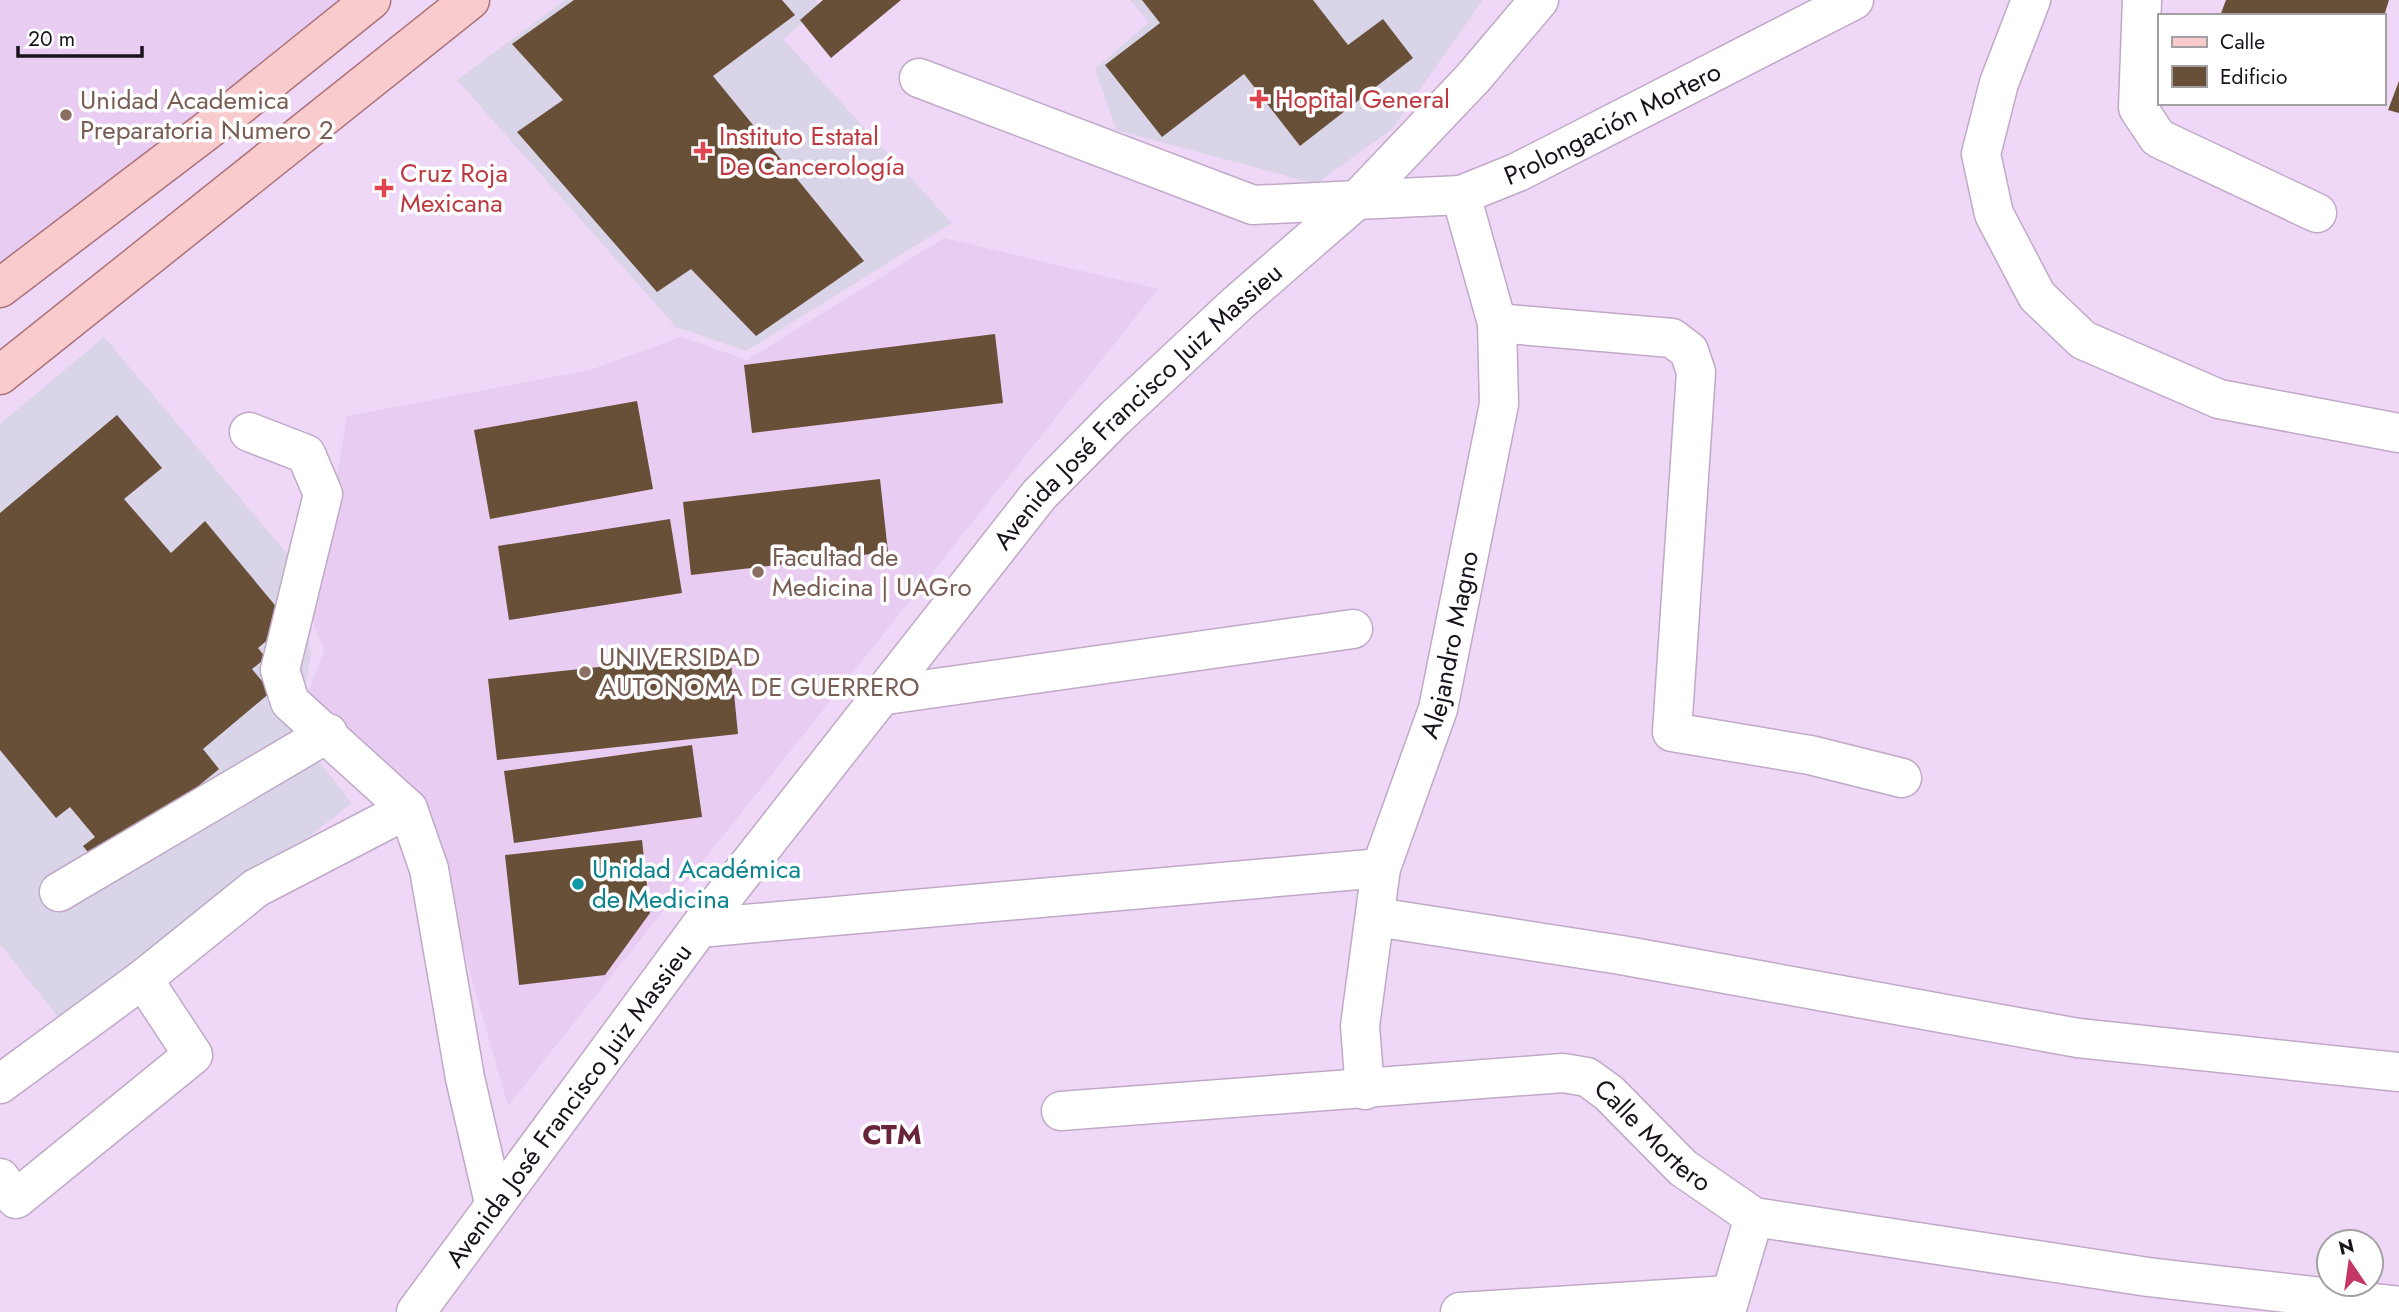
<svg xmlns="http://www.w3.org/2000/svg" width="2399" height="1312" viewBox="0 0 2399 1312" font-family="Jost,sans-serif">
<rect width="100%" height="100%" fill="#efd8f7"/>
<path fill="#e8ccf1" d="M0,0H342L0,294Z
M944,238L1158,289L508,1106L429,828L308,693L324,650L313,622L347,416L590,370L681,337L747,360Z"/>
<path fill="#dad4e9" d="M565,0H815L822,8L783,39L952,223L746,351L676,327L457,80Z
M1130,0H1483L1392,129L1316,184L1116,130L1095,69L1149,22Z
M104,337L295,563L311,654L297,734L352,803L66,1027L0,944V424Z"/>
<path fill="#675037" d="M574,0H782L795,15L713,76L864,261L756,336L691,269L657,292L517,132L563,100L512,44Z
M823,0H901L831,58L800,20Z
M1142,0H1313L1348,45L1383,19L1413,58L1300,146L1244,74L1162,137L1105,65L1160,23Z
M2226,0H2389L2384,16H2220Z
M2399,81V113L2388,110Z
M995,334L1003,403L752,433L744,365Z
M637,401L653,489L490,519L474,430Z
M117,415L162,468L124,499L171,553L205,521L289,622L258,648L266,658L252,669L271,692L203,749L219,769L100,867L83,846L95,837L70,807L56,818L0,750V513Z
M880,479L888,552L691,575L683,502Z
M670,519L682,593L509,620L498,546Z
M730,653L738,734L497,760L488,679Z
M692,745L702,817L514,843L504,771Z
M642,840L650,913L605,975L519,985L505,855Z"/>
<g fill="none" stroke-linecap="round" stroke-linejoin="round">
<g stroke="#c0a9c7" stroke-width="41">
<g id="minor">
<path d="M2031,0L1999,83L1981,154L1994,214L2037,296L2083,340L2219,399L2399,433"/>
<path d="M2142,0L2138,108L2158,138L2317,213"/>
<path id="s1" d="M919,78L1253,205L1461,195L1518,172L1854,0"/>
<path d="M1497,323L1672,338L1689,351L1696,372L1672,732L1810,755L1902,778"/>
<path d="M249,432L306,454L323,494L280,670L290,702L408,809L429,869L465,1078L494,1203"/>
<path d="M879,696L1353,629"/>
<path d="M59,892L328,733"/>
<path d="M1376,917L1621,955L2078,1038L2399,1072"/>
<path d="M699,928L1381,868"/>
<path d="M0,1084L143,979L256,888L408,809"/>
<path id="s2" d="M1365,1090L1360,1026L1381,868L1438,709L1499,404L1497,323L1461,195"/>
<path id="s3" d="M1061,1111L1563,1073L1587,1077L1609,1093L1683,1168L1754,1217L2148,1277L2399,1306"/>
<path d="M0,1178L16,1199L193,1055L143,979"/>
<path id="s4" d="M416,1312L699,928L1039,495L1115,418L1238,303L1359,198L1473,78L1539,0"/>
<path d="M1460,1312L1729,1295"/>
<path d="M1726,1312L1754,1217"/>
</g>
</g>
<g stroke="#a97379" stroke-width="41">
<path id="major" d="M0,288L234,110L371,0
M0,375L470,0"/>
</g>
<use href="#minor" stroke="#fff" stroke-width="38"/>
<use href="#major" stroke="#facbcd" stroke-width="38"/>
</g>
<g fill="#e0444e" stroke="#fff" stroke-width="2.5">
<path d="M1255.5 88.5h7v7h7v7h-7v7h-7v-7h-7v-7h7z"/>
<path d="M699.5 140.5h7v7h7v7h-7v7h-7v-7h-7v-7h7z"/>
<path d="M380.5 177.5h7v7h7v7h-7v7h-7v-7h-7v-7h7z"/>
</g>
<g fill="#8d6e63" stroke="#fff" stroke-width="2.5">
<circle cx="66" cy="115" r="7"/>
<circle cx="758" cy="572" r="7"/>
<circle cx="585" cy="672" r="7"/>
</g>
<circle fill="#0f9aa8" stroke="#fff" stroke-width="2.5" cx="578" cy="884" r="7"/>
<g text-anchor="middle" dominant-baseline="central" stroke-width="7" stroke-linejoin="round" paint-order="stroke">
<g font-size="26" fill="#be3a42" stroke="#fff" text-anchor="start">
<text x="1275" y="99">Hopital General</text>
<text x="719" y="136">Instituto Estatal<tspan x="719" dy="30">De Cancerología</tspan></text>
<text x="400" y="173">Cruz Roja<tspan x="400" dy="30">Mexicana</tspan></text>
</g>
<g font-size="26" fill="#785e54" stroke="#fff" text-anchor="start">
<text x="80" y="100">Unidad Academica<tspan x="80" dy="30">Preparatoria Numero 2</tspan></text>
<text x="772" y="557">Facultad de<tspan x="772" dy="30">Medicina | UAGro</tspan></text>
<text x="599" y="657">UNIVERSIDAD<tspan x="599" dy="30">AUTONOMA DE GUERRERO</tspan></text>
</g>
<g font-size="26" fill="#19111c" stroke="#fff">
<text stroke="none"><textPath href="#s1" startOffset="733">Prolongación Mortero</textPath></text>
<text stroke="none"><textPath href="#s4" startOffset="1160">Avenida José Francisco Juiz Massieu</textPath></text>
<text stroke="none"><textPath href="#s2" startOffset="458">Alejandro Magno</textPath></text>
<text stroke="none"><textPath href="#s4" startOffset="257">Avenida José Francisco Juiz Massieu</textPath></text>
<text stroke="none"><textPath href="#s3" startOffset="616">Calle Mortero</textPath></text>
</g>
<g font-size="26" fill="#0d838f" stroke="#fff" text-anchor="start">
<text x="592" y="869">Unidad Académica<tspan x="592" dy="30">de Medicina</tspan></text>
</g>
<g font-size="28" font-weight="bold" fill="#692438" stroke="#fff">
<text x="892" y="1134">CTM</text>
</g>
</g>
<rect x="2158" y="14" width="228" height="91" fill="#ffffff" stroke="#a3a0a4" stroke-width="2"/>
<rect x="2172" y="37" width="35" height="10" fill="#facbcd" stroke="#a3a0a4" stroke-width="2"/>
<text x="2220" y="49" font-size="21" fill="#19111c">Calle</text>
<rect x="2172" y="66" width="35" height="21" fill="#675037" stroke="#a3a0a4" stroke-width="2"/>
<text x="2220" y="84" font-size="21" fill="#19111c">Edificio</text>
<g transform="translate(2350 1263) rotate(347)"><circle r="33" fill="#ffffff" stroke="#a3a0a4" stroke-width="2"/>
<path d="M0-5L12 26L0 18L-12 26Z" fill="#c53764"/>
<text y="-10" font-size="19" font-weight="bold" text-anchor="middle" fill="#19111c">N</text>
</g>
<path d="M18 46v10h124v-10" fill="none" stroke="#19111c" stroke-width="3.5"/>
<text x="28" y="46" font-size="21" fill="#19111c" stroke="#ffffff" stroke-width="5" paint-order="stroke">20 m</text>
</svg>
